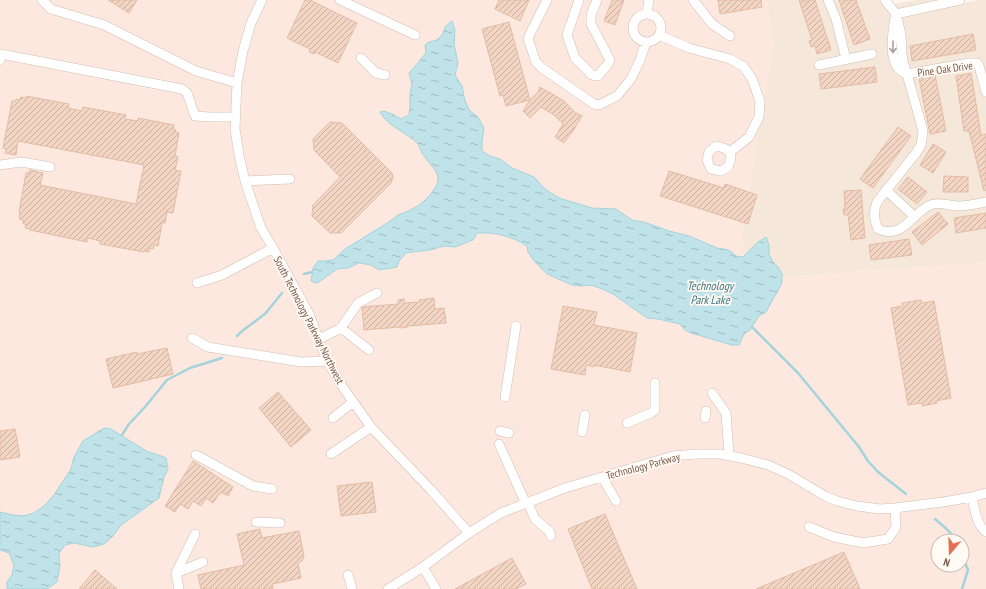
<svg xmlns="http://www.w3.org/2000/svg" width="986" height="589" viewBox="0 0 986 589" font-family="'PT Sans Narrow',sans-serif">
<defs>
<pattern id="water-ripples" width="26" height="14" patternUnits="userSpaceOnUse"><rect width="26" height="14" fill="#bfe3e8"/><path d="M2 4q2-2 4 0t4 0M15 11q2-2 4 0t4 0" fill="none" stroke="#a0bbbe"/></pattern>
<pattern id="building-hatch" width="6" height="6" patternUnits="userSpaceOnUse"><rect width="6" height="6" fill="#f3d5c3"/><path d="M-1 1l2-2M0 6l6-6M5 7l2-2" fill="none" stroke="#cab0a1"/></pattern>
</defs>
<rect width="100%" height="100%" fill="#fdf6ec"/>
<path fill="#f5e8da" d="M767,0H884L887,5L917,0H950L951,5L980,0H986V262L760,279L744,246L740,245L773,44Z"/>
<path fill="#fde8e0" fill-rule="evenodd" d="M0,0H767L773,44L740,245L744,246L760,279L986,262V589H0ZM938,541H962V565H938Z"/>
<path fill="url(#water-ripples)" stroke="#a5d3da" d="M452,21L455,30L454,44L458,63L455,75L462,86L465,101L470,111L478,117L484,128L482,142V151L490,156L500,159L512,168L534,177L545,189L559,198L592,208L616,209L632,220L644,222L669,231L689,236L717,248L729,250L736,256L743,257L758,242L766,237L769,245V254L773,262L778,267L782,274V283L766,312L759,316L750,330L744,334L739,345H732L691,333L685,330L680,324L658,319L647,318L613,294L602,289L591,285L582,286L572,285L547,274L535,262L528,252L527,246C512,236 495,232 477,233L473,240L455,247L444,246L430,250L406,253L399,261L397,267L379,270L371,265L359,263L348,268L337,269L319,282L315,283L311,281L313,268L318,261H325L333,260L345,249L392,220C398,214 401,214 408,211C415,208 423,203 428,197C448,176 434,171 422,153C420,150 420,145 417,143C406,132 387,126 380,112L384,111L392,114L401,119L409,115L410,107V94L412,85L409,73C416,67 420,59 426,53L425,45L429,42L437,40L443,34L445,27Z
M104,428L111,429L148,452L156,454L166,458L168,469L164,477L159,498L121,525L113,536L104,544L93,547L74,543L65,545L59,553L60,566L57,582L47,589H7V582L12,575L14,565L9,553L0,550V512L13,515L23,516L34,513L44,506L54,495L71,469L74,457L83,441Z"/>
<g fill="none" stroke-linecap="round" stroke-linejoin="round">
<path stroke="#a5d3da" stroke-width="2.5" d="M304,274L312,272
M752,327L798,373L859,447L868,461L878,472L906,494
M237,336L242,331L265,314L282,293
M122,435L129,424L145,407L167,380L190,368L222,358
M935,519C942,525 952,532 956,541
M962,589L968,570L962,555"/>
</g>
<path fill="url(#building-hatch)" stroke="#e6bba3" d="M108,0H137L129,13Z
M305,0H310L357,23L338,63L315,52L314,54L309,52L310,49L287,38Z
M499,0H529L520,21L495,9Z
M612,0H624L615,25L604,21Z
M718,0H761L762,7L720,14Z
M799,0H815L831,50L817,54L815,46L811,47L809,41L812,40Z
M839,0H856L870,39L854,45Z
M509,22L530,100L506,106L503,95L500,96L482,29Z
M973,34L976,50L912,61L910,46Z
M875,67L877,82L821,89L819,74Z
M971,73L981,135L986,134V190L984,191L969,131H964L956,76Z
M935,75L946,131L930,134L919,78Z
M540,87L564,101L576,113L582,116L571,134H570L564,143L555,137L563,124L554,115L541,107L530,118L523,111L530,100L538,92Z
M26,96L69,104L68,108L82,111L83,107L126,115L125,119L138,121V118L174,125L173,129L176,130L175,132L179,133L175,156L178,157L175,170L181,171L173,213L167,212L165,223H162L158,246L154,245L153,249L150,248L149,252L144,251V252L100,244V241L88,238L87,242L30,230V229L25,228L26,224H23V220L19,219L20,213L19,212L26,173H29L30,170L43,173L40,185L136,204L144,165L18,141L16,155L5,153L6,149L3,148L12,101H15L16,99L20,100L21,97L26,98Z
M330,122L342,123L392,173L393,177L391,183L341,233H330L312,216L313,205L340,177L314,150L313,139Z
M898,127L911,136L873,188L860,179Z
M933,144L946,152L933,173L920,165Z
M669,171L724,188L725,184L757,195L748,224L660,196Z
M944,176L968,177V192H943Z
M908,177L927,192L917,204L898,189Z
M861,190L865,238L851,240L848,215H844L843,209H845L844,191Z
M938,212L948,224L922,245L912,232Z
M986,213V228L956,233L954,218Z
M909,239L912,255L871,260L869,245Z
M434,298L435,309L444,308L446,323L408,326V327L400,328V327L364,330L362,308L363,307L398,304V300L404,299L405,303L420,302L419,300Z
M921,300L922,303L934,301L951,398L936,401L937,403L922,406V403L908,405L891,308L903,306L902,303Z
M563,306L597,312L594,325L637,333L630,372L594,365V367L586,365L585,375L551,369Z
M167,348L173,374L113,388L106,359L137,352V354Z
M278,392L311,430L291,447L259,408Z
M15,429L20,457L0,460V431Z
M193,461L233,487L228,496L221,492L213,503L206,498L201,506L193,501L188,509L180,504L175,512L165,506Z
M372,482L376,512L341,516L337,486Z
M605,514L637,589H592L568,529Z
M260,529L262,538L299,531L304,556L302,561L298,563L301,578L272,584L273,589H201L198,575L244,565L237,534Z
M844,552L860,589H756Z
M512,558L526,584L516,589H455Z
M95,570L117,589H79Z"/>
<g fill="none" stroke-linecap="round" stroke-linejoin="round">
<g stroke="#d1beb0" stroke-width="10">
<path id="minor" d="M42,0L51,9L104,25L196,71L237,83
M262,0L251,23L243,51L237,83L235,129L239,155L245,181L261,228L273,248L310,316L327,361L342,386L371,427L431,490L469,533
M340,0L415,35
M547,0L531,32L528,39L536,62L542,68L594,104L599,105L617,96L631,79L640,60L646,42
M579,0L567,35L575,58L592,75L598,76L608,64L610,60L591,24V15L597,0
M693,0L712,24L730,36
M828,0L836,19L846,59
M885,0L896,14L901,34L902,54L903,61L913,95L923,131L922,139L921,145L916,153L877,202C873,212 874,219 878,229C903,240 911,214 930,205C939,201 949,206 958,206C968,206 977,204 986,202
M647,13L649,0
M633 28a14 14 0 1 1 28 0a14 14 0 1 1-28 0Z
M896,14L960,0
M895,17C893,32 888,58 899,69C901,71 905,73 907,74
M659,35L689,48L730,59L744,67L752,79L760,101L759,117L749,137L739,145L730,152
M361,58L376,73L385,75
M0,60L1,54L182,89L187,93L195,116L210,117H236
M819,65L872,54
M907,74L969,63H977L979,66L986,92
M716,146C722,147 731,149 731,157C731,160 729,164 728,167L721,171L711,169L707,160L709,152Z
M0,165L21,162L50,167
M245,181L290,179
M886,190L915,217
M197,283L222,275L273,248
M341,328L369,350
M192,338L208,347L301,362L327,361
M319,339L341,328L358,303L377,293
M712,393L726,413L729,455
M505,397L516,326
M333,418L353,402
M705,418L706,411
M627,423L651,413L655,410V383
M500,431L509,433
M582,432L585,415
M499,444L526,504
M331,454L371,427
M196,455L253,486L272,489
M602,477L616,501
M972,497C975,509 976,524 986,532
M528,503L535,519L549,531L551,536
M256,522L280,523
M809,527L834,537L863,543L888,539L896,527L895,508
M423,567L436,589
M176,573L203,562
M348,575L352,589
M179,589L176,573L195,534
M388,589L423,567L469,533L501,513L565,488L673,456L697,454H720L741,458L768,465L788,474L825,496L837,501L857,506L880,509L895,508L943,502L972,497L986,493"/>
</g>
<use href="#minor" stroke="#fff" stroke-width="9"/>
</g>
<defs><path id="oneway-shaft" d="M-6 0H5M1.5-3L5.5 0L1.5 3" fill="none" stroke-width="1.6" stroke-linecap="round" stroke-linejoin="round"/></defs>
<use stroke="#af9d94" href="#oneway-shaft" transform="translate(893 47) rotate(90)"/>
<g text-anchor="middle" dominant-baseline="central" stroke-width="3.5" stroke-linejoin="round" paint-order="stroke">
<g font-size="11" fill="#7a5c4d" stroke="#fffaf3">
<text transform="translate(945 69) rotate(-8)">Pine Oak Drive</text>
<text transform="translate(309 320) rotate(63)">South Technology Parkway Northwest</text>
<text transform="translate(643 466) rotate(-15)">Technology Parkway</text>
</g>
<g font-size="12" font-style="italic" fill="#437c86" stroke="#fffaf3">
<text x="710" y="285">Technology<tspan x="710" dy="14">Park Lake</tspan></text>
</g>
</g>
<g transform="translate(950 553) rotate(199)"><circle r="19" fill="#fffaf3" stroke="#cabbb1"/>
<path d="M0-3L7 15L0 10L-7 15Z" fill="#e76f51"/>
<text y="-6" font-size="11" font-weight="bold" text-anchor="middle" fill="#7a5c4d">N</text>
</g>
</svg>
